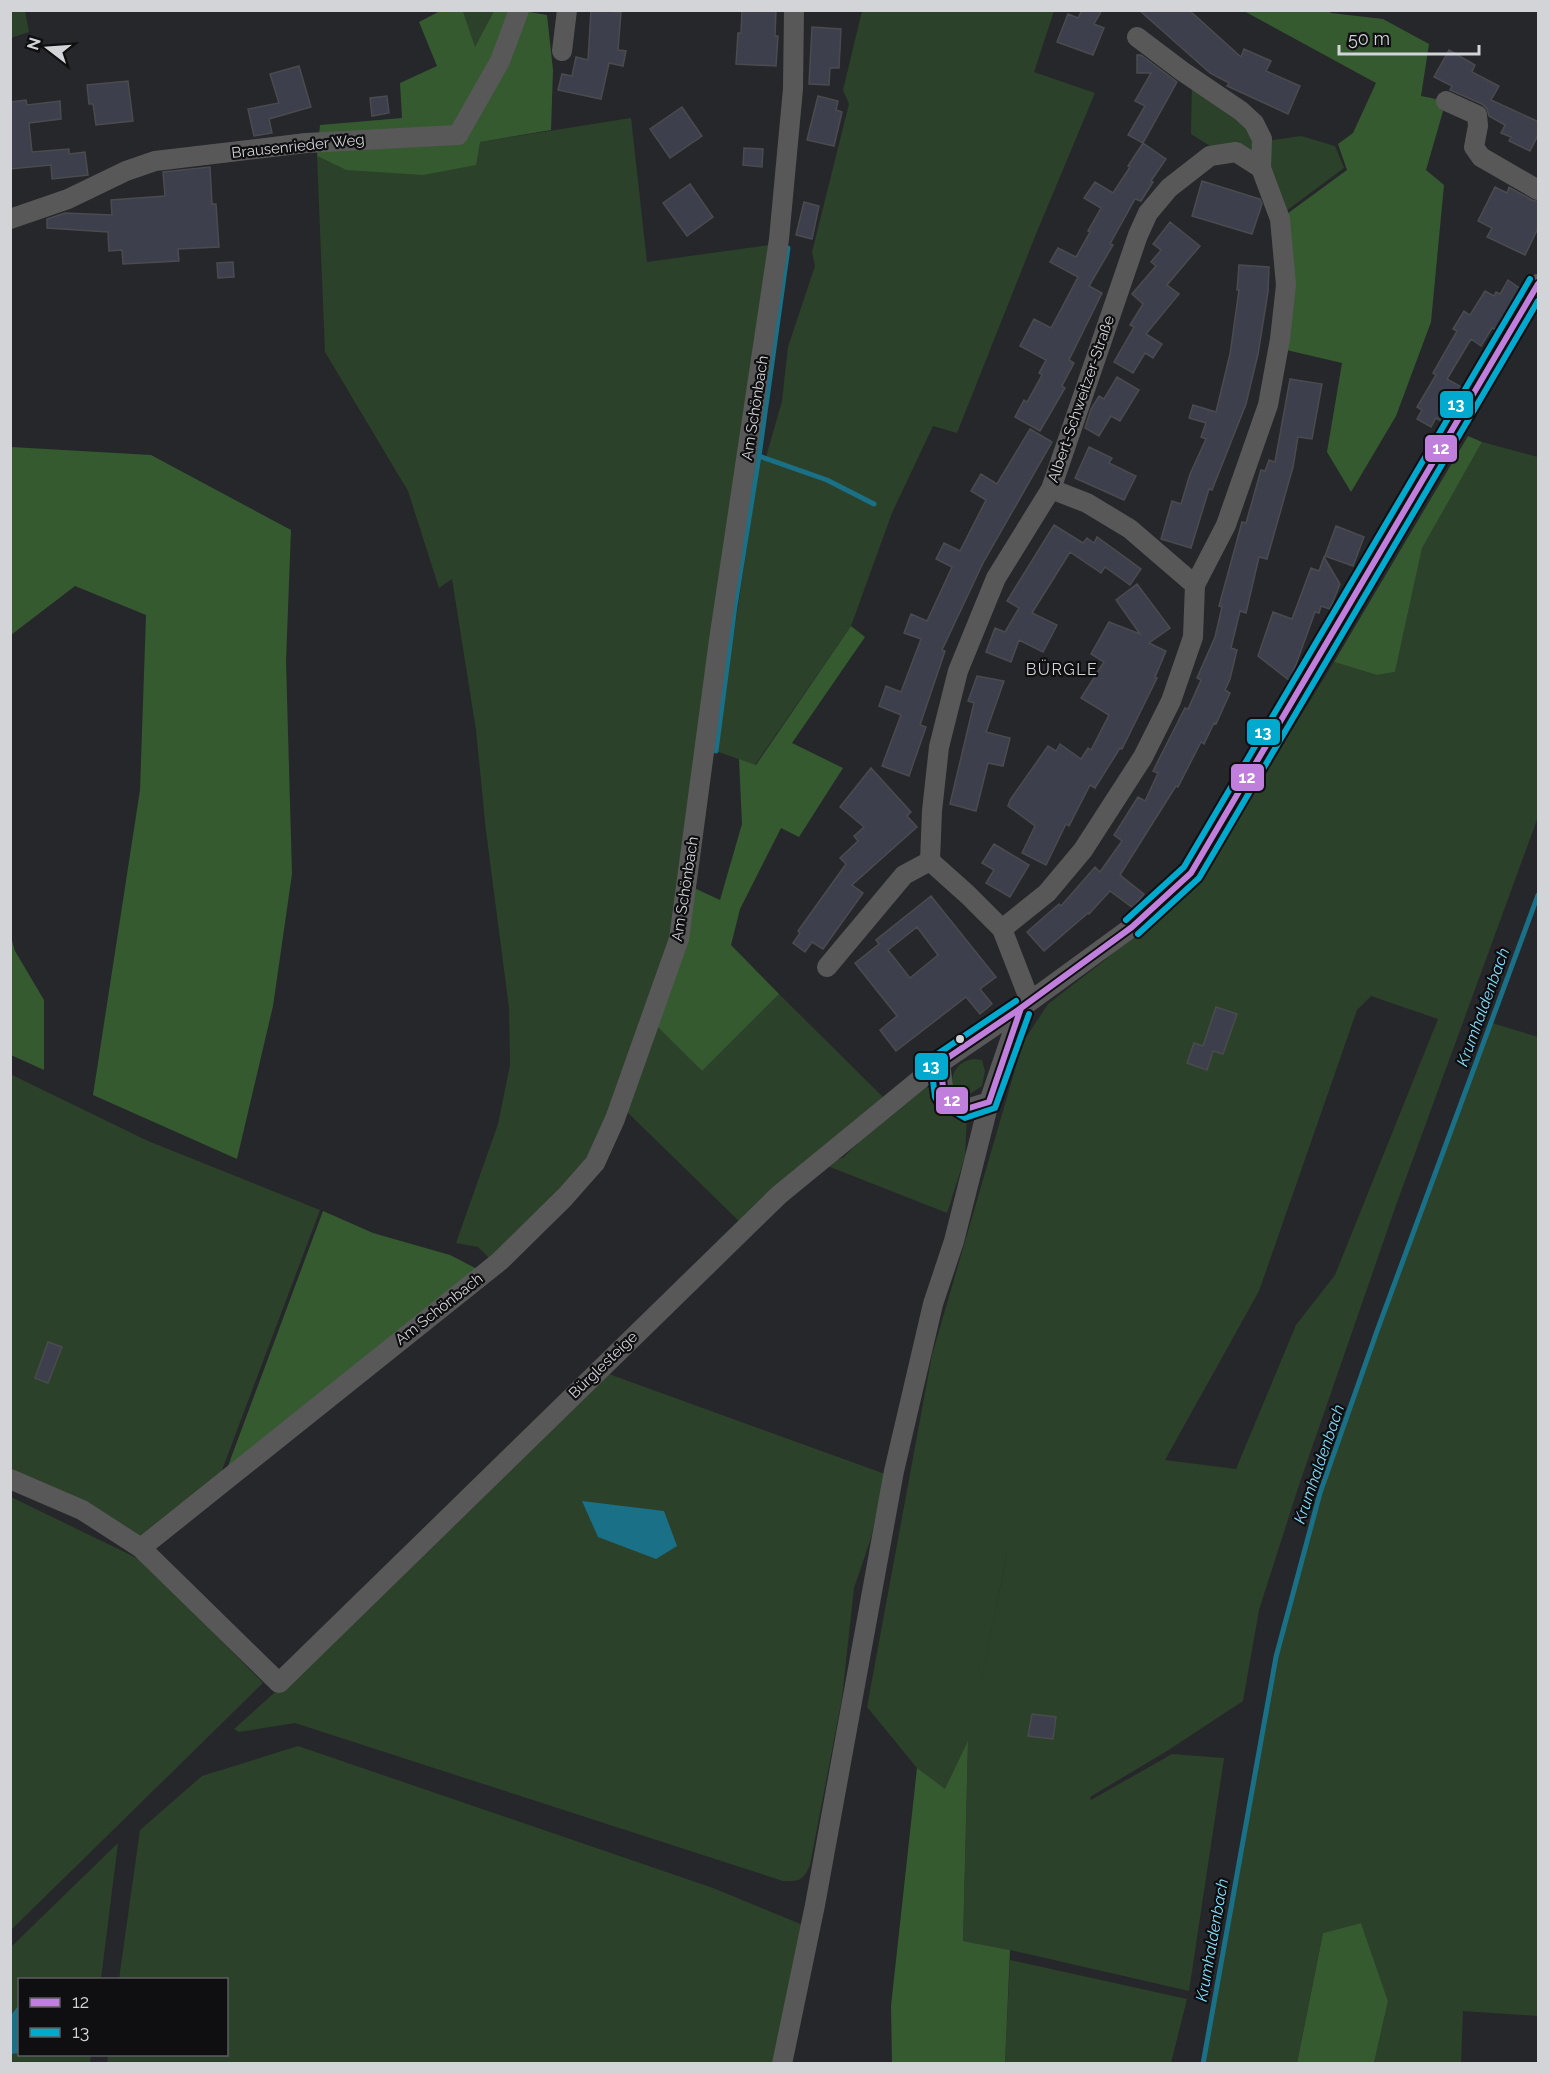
<svg xmlns="http://www.w3.org/2000/svg" width="1549" height="2074" font-family="Raleway,sans-serif">
<rect width="100%" height="100%" fill="#26272a"/>
<path fill="#2c4129" fill-rule="evenodd" d="M10,11H25L29,32L11,38Z
M463,11H494L475,48Z
M862,11H1054L1034,72L1095,93L1036,234L957,433L933,426L892,513L851,626L755,765L716,751L760,461L766,457L782,401L788,347L815,266L812,252L849,104L843,90Z
M1192,81L1239,113L1259,142L1301,136L1335,146L1344,168L1282,214L1264,166L1218,151L1191,134Z
M631,118L647,262L769,245L674,922L663,966L596,1146L566,1188L490,1259L478,1247L456,1243L498,1124L510,1065L509,1008L486,831L476,730L452,579L439,588L408,491L325,352L317,156L346,170L480,142Z
M1482,442L1538,457V817L1395,1208L1298,1488L1259,1610L1243,1701L1167,1751L1090,1797L1091,1800L1172,1754L1224,1758L1189,1991L1010,1950L963,1941L968,1743L945,1790L917,1768L867,1707L932,1355L1023,1042L1048,1004L1105,960L1204,872L1334,662L1377,675L1395,672L1422,547ZM1371,996L1438,1019L1335,1275L1296,1325L1236,1469L1165,1460L1259,1291L1357,1010ZM1007,1553L979,1692L1007,1554Z
M779,994L883,1097L784,1179L740,1222L624,1109L656,1024L702,1071Z
M1492,1023L1538,1037V2016L1463,2011L1461,2063H1374L1388,2001L1361,1923L1323,1933L1297,2063L1203,2064L1276,1657L1320,1493L1377,1331Z
M974,1059L982,1060L985,1071L982,1086L970,1094H959L952,1087C951,1072 958,1061 974,1059Z
M10,1074L148,1141L320,1210L216,1486L141,1548L11,1479Z
M923,1085L931,1089C938,1109 945,1117 967,1116L965,1157L947,1213L825,1165L844,1157L873,1128Z
M606,1373L885,1474L871,1538L854,1588L842,1698L810,1865C803,1881 800,1881 783,1881L295,1723L239,1732L234,1729L303,1667Z
M11,1497L143,1561L263,1683L11,1930Z
M298,1746L713,1888L803,1925L775,2063L107,2064L108,2055L226,2054V1980L119,1979L140,1830L202,1776Z
M118,1843L101,1979L20,1980V2054L91,2055L90,2063L11,2064V1947Z
M1010,1960L1187,1999L1171,2063H1005Z"/>
<path fill="#355a30" d="M440,11H463L475,47L494,11H524L547,15L553,70L551,130L480,142L476,165L423,175L346,170L317,156L320,125L402,118L400,83L437,66L419,22Z
M1244,11H1328L1331,13L1383,19L1429,44L1421,96L1446,101L1426,170L1444,185L1431,322L1396,416L1351,492L1327,452L1342,363L1278,348L1280,219L1347,170L1338,144L1353,133L1376,83Z
M1468,436L1482,442L1422,548L1395,672L1377,675L1334,662Z
M11,447L151,455L291,530L286,661L292,874L273,1006L237,1159L93,1095L140,790L146,615L75,586L11,635Z
M851,626L865,637L792,743L843,768L799,837L781,828L740,909L731,945L779,994L702,1071L656,1025L692,887L720,900L742,824L739,759L756,765Z
M11,937L15,951L44,1000V1070L11,1055Z
M323,1211L373,1233L450,1255L481,1271L225,1474Z
M968,1741L963,1941L1010,1950L1005,2063H892L891,2006L917,1768L945,1789Z
M1361,1923L1388,2001L1374,2063H1297L1323,1933Z"/>
<path fill="#1a7086" d="M582,1501L664,1511L677,1546L656,1559L598,1537Z
M19,2005V2053L11,2054V2015Z"/>
<g fill="none" stroke-linecap="round" stroke-linejoin="round">
<path stroke="#1a7086" stroke-width="5" d="M788,248L759,456L827,480L874,504
M716,751L735,606L759,456
M1203,2064L1276,1657L1320,1493L1377,1331L1538,895"/>
</g>
<path fill="#3d404c" stroke="#4a4b4e" stroke-width="1.5" fill-rule="evenodd" d="M591,10L621,12L618,50L626,51L623,66L609,63L601,99L558,90L562,74L572,76L576,57L588,60Z
M742,10H776L775,36H778L776,66L736,64L738,33H741Z
M1082,10H1102L1094,24L1104,28L1093,55L1057,42L1068,14L1078,18Z
M1139,10H1189L1241,57L1244,49L1271,61L1266,71L1300,86L1288,114L1227,86L1229,83L1210,73Z
M812,27L841,29L839,68H830L829,85L809,84Z
M1449,50L1475,65L1472,72L1499,86L1491,100L1539,122V133L1530,151L1509,141L1511,137L1501,133L1505,125L1489,116L1487,109L1482,104L1450,90L1452,86L1434,77Z
M1137,55H1141L1177,82L1143,143L1128,135L1145,106L1135,101L1151,73H1137Z
M299,66L311,107L269,119L272,133L254,136L248,109L279,103L270,74Z
M128,81L133,121L96,125L93,104H89L87,85Z
M387,96L389,113L372,116L370,98Z
M818,96L838,101L836,110L842,112L834,146L807,140Z
M26,100L27,105L60,101L61,119L29,123L32,152L69,149V154L85,152L88,175L52,179L51,165L10,169V102Z
M682,107L702,136L670,158L650,129Z
M1143,143L1166,159L1151,181L1153,182L1141,201L1135,199L1110,244L1113,245L1089,286L1102,293L1069,360L1074,363L1062,386L1065,388L1040,431L1015,417L1024,400L1027,402L1042,375L1039,373L1046,360L1020,346L1034,319L1051,328L1078,277L1050,262L1058,248L1076,257L1090,232L1088,231L1101,208L1084,198L1095,182L1113,193L1130,167L1128,166Z
M744,148L763,149L762,167L743,165Z
M210,167L212,204H216L219,247L178,249L179,261L123,264L122,250L109,251L108,232L47,228V219L65,213L112,215L111,200L165,196L163,172Z
M1202,181L1260,199L1262,204L1252,234L1192,216Z
M690,184L713,217L687,236L663,203Z
M1495,187L1507,193L1509,187L1532,200L1539,202V226L1525,255L1487,237L1492,228L1478,221Z
M804,202L819,206L812,239L796,235Z
M1170,222L1200,246L1167,285L1179,294L1146,334L1162,344L1153,358L1145,353L1133,373L1114,362L1134,327L1130,325L1143,304L1132,294L1156,266L1151,262L1161,250L1153,244Z
M233,262L234,277L218,278L217,263Z
M1239,265L1269,267L1268,292L1258,354L1246,404L1212,490L1209,489L1191,548L1161,539L1172,501L1181,504L1190,474L1206,439L1201,437L1206,423L1189,418L1193,405L1216,412L1230,354L1239,290H1237Z
M1508,280L1521,289L1496,330L1492,328L1481,346L1471,339L1447,379L1463,388L1443,422L1436,418L1431,427L1417,419L1422,410L1417,407L1436,375L1433,373L1457,331L1453,329L1464,311L1470,315L1485,291L1494,296L1496,292L1500,294Z
M1117,377L1139,390L1120,421L1111,416L1099,436L1085,428L1091,409L1099,396L1104,399Z
M1290,379L1322,384L1312,439L1298,437L1293,467L1267,559L1259,557L1246,613L1240,611L1231,648L1237,650L1230,679L1225,690L1230,693L1216,724L1214,723L1204,744L1201,742L1178,787L1176,786L1169,797L1120,875L1144,894L1133,908L1110,891L1089,914L1088,913L1044,951L1027,932L1059,904L1061,906L1095,867L1100,872L1122,841L1114,835L1138,797L1145,801L1158,773L1153,771L1185,708L1188,709L1201,680L1197,678L1215,637L1222,607L1219,606L1242,522L1246,523L1261,470L1265,471L1269,460L1275,462Z
M1030,429L1052,442L983,563L942,650L945,651L920,725L926,727L909,776L882,766L901,715L879,706L886,686L901,692L921,639L904,633L911,614L927,621L952,567L936,559L944,543L960,551L986,500L971,491L981,474L997,484Z
M1089,447L1112,458L1109,463L1136,476L1124,500L1075,478Z
M1054,525L1083,543L1087,538L1094,543L1097,537L1141,569L1130,585L1105,567L1101,573L1070,552L1032,613L1057,625L1043,652L1019,640L1011,662L986,652L995,628L1005,632L1019,608L1007,601Z
M1336,526L1364,537L1353,566L1325,556Z
M1324,557L1340,584L1330,609L1321,606L1319,613L1315,612L1290,681L1258,656L1273,612L1292,619L1311,568L1319,571Z
M1137,584L1170,628L1149,643L1166,651L1155,677L1157,678L1122,749L1120,748L1095,788L1090,785L1069,826L1066,824L1046,865L1022,853L1035,826L1008,806L1010,800L1048,746L1056,751L1060,744L1081,759L1088,748L1091,750L1109,715L1081,698L1104,662L1091,654L1109,622L1140,634L1116,600Z
M977,676L1004,681L986,732L1010,738L1003,766L988,763L976,811L950,804L974,703L968,701Z
M871,768L911,812L907,816L917,827L852,885L863,893L823,949L812,942L805,952L793,943L800,933L798,931L846,864L840,858L858,841L854,836L864,827L840,807Z
M994,844L1029,865L1010,897L986,883L994,870L982,863Z
M931,896L996,977L980,989L992,1004L980,1014L966,997L896,1051L880,1030L897,1016L855,963L879,944L876,940ZM917,927L938,955L910,978L888,950Z
M1216,1007L1237,1014L1223,1054L1213,1051L1207,1070L1187,1063L1194,1043L1203,1046Z
M48,1342L62,1347L48,1383L35,1378Z
M1032,1714L1056,1717L1053,1739L1028,1736Z"/>
<g fill="none" stroke-linecap="round" stroke-linejoin="round">
<path stroke="#595859" stroke-width="20" d="M1137,37L1182,71L1241,111L1254,123L1262,139L1261,168
M562,51L567,10
M1446,101L1477,115L1478,126L1474,147L1481,157L1538,190
M10,219L68,199L126,171L155,161L306,143L458,135L500,61L519,10
M1051,489L1087,503L1130,529L1195,585
M930,861L932,811L939,747L958,671L996,578L1051,489L1138,235L1148,213L1169,188L1210,156L1236,152L1261,168L1280,219L1286,285L1280,339L1268,405L1226,525L1195,585L1193,637L1171,701L1143,757L1083,850L1047,893L1002,929
M930,861L968,895L1002,929L1030,1001
M827,967L904,875L930,861
M940,1063L944,1095L966,1109L989,1102
M10,1479L82,1510L141,1548L279,1683L779,1195L940,1063L1021,1008L1132,927L1191,873L1538,284
M141,1548L500,1261L565,1197L595,1163L615,1119L679,939L719,640L779,239L793,89L794,10
M782,2064L815,1905L894,1471L933,1304L954,1241L989,1102L1021,1008"/>
<g stroke="#0f0f12" stroke-width="10">
<path id="bus-1" d="M1132,927L1191,873L1538,284
M1021,1008L989,1102L966,1109L944,1095L940,1063Z
M1021,1008L1132,927
M1021,1008L1132,927"/>
</g>
<g stroke="#0f0f12" stroke-width="10">
<path id="bus-2" d="M1126,920L1184,867L1530,279
M1138,934L1199,878L1538,301
M1016,1001L933,1057L931,1063L935,1097L938,1102L965,1118L995,1108L1029,1014"/>
</g>
<use href="#bus-1" stroke="#c07fdc" stroke-width="6"/>
<use href="#bus-2" stroke="#00a9ce" stroke-width="6"/>
</g>
<circle fill="#d3d4d7" stroke="#0f0f12" stroke-width="2" cx="960" cy="1039" r="5"/>
<g text-anchor="middle" dominant-baseline="central" stroke-width="4.5" stroke-linejoin="round" paint-order="stroke">
<g font-size="15" fill="#d3d4d7" stroke="#0f0f12">
<text transform="translate(298 146) rotate(-6)">Brausenrieder Weg</text>
<text transform="translate(1081 399) rotate(-71)">Albert-Schweitzer-Straße</text>
<text transform="translate(755 408) rotate(-81)">Am Schönbach</text>
<text transform="translate(685 889) rotate(-81)">Am Schönbach</text>
<text transform="translate(439 1309) rotate(-38)">Am Schönbach</text>
<text transform="translate(603 1365) rotate(-44)">Bürglesteige</text>
</g>
<g font-size="16" letter-spacing="1.5" fill="#d3d4d7" stroke="#0f0f12">
<text x="1062" y="669">BÜRGLE</text>
</g>
<g font-size="16" font-style="italic" fill="#84dffc" stroke="#0f0f12">
<text transform="translate(1483 1007) rotate(-70)">Krumhaldenbach</text>
<text transform="translate(1319 1464) rotate(-71)">Krumhaldenbach</text>
<text transform="translate(1212 1940) rotate(-80)">Krumhaldenbach</text>
</g>
</g>
<g stroke="#0f0f12" stroke-width="2">
<rect x="1439" y="390" width="35" height="29" rx="6" fill="#00a9ce"/>
<rect x="1424" y="434" width="34" height="29" rx="6" fill="#c07fdc"/>
<rect x="1246" y="718" width="35" height="28" rx="6" fill="#00a9ce"/>
<rect x="1230" y="763" width="35" height="29" rx="6" fill="#c07fdc"/>
<rect x="914" y="1052" width="35" height="29" rx="6" fill="#00a9ce"/>
<rect x="935" y="1086" width="34" height="29" rx="6" fill="#c07fdc"/>
</g>
<g font-size="16" text-anchor="middle" font-weight="bold" fill="#fff">
<text x="1456" y="410">13</text>
<text x="1441" y="454">12</text>
<text x="1263" y="738">13</text>
<text x="1247" y="783">12</text>
<text x="931" y="1072">13</text>
<text x="952" y="1106">12</text>
</g>
<rect width="1549" height="2074" fill="none" stroke="#d3d4d7" stroke-width="24"/>
<rect x="18" y="1978" width="210" height="78" fill="#0f0f12" stroke="#5d5e61" stroke-width="1.5"/>
<rect x="30" y="1998" width="30" height="9" fill="#c07fdc" stroke="#5d5e61" stroke-width="1.5"/>
<text x="72" y="2008" font-size="18" fill="#d3d4d7">12</text>
<rect x="30" y="2028" width="30" height="9" fill="#00a9ce" stroke="#5d5e61" stroke-width="1.5"/>
<text x="72" y="2038" font-size="18" fill="#d3d4d7">13</text>
<g transform="translate(48 48) rotate(287)" stroke="#0f0f12" stroke-width="4.5" paint-order="stroke">
<path d="M0-4.5L10 22L0 15L-10 22Z" fill="#d3d4d7"/>
<text y="-9" font-size="16" font-weight="bold" text-anchor="middle" fill="#d3d4d7">N</text>
</g>
<path d="M1339 45v9h140v-9" fill="none" stroke="#d3d4d7" stroke-width="3"/>
<text x="1348" y="45" font-size="18" fill="#d3d4d7" stroke="#0f0f12" stroke-width="4.5" paint-order="stroke">50 m</text>
</svg>
